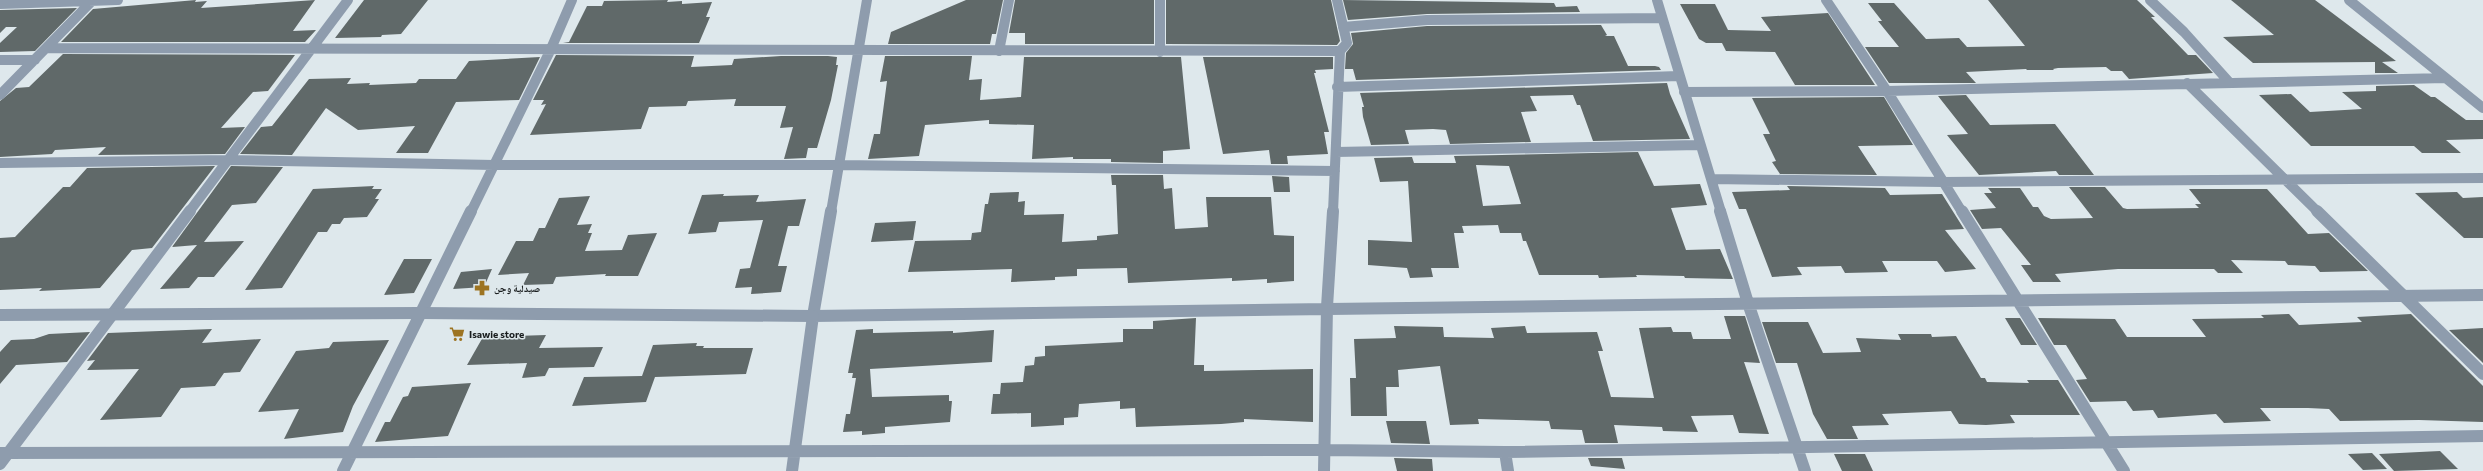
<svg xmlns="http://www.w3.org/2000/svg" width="2483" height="471" font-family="Commissioner,'Noto Naskh Arabic',sans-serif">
<rect width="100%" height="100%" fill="#dee8ec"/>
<path fill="#606969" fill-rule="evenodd" d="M196,0L195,2L207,1L201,8L315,0L293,31L316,30L305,42H61L93,9Z
M364,0H428L401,34L382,35L381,37L335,38Z
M668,0L667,2L682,1V4L712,2L706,17H710L699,43H563L569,42L587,6H602L604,1Z
M966,0H1003L996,34H992L990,44H888L891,32Z
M1015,0H1154V44H1025V33H1009Z
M1166,0H1331L1340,41L1337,45L1166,44Z
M1343,0L1554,3L1556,7L1577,6L1580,12L1427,14L1348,20Z
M1988,0H2137L2155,17H2151L2188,55H2196L2213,73L2129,79L2122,71H2111L2106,67L2058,68L2053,69L2054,70H2027L2026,69L1966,72L1976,83H1889L1865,47H1899L1878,21H1882L1868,3H1894L1926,39L1959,38L1967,47L2025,46Z
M2231,0H2315L2396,61L2382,62L2398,73H2375V62L2253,63L2223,37L2274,35Z
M1680,4H1715L1728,30L1771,31L1761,17L1828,13L1875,85H1795L1775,52L1726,51L1722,43H1706L1699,39Z
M77,8L35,51L0,52V43L17,27H6L0,33V10Z
M1601,25L1607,35L1605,36H1614L1628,66H1655L1659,67L1661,70L1356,80L1353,69H1345L1346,53L1353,44L1351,33L1427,26Z
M63,54L295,55L268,91L253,92L221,128L245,127L225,154L98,155L106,147L55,150L52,154L0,157V101L16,88L29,87Z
M556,55L694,56L691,67L732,65L734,59L781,56H828L837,57L836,65H838L831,100L817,148H808L806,158L784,159L793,127L780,128L786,106H734L736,99L688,101L686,106L649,107L641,129L530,135L546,104L541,105L544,100H533Z
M885,56H972L969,80L982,79L980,100L1021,97L1024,57H1181L1190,149L1163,151V163L1111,162V159H1073V157L1032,159L1034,125L989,124V120L925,125L919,156L868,159L874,134H880L887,81L880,82Z
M540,57L519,100L456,102L428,153H396L415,126L358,130L326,108L292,155L240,154L261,127L272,126L309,79L351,78L347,84L370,83L369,85L416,83L419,79H456L469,61Z
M1203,57H1333V69L1315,70L1316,73H1314L1329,132H1324L1328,154L1287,156L1288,164H1271L1269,150L1223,154Z
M1667,83L1670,94L1690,139L1593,141L1580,105H1577L1573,95L1530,96L1537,111L1521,112L1531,142L1450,144L1446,130L1433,129L1405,130L1409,144L1371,145L1363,117L1362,107H1364L1360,93Z
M2414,85L2431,97H2435L2466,120H2483V139L2446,140L2461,153H2422L2414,146H2311L2259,95L2291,94L2310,112L2362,109L2342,92L2376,91V86Z
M1966,95L1990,125L2055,124L2094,175H2059L2056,171L1979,175L1947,135L1968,134L1938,96Z
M1884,97L1913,145L1858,146L1877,175L1780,174L1772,162L1776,161L1763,134H1770L1752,98Z
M1638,152L1654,186L1700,184L1707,205L1671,208L1686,250L1720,249L1733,279L1685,278L1684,276L1636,275L1637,277L1599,278L1598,275H1539L1526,241H1523L1521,233H1500L1498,225L1462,226L1464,233H1454L1459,268H1431L1433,277L1410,278L1407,268L1368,265V240L1412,242L1408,181L1380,182L1374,158L1412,157L1414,163H1456L1454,156ZM1476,165L1509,166L1521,204L1483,206Z
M215,166L152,248L132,250L100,288L39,291L42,288L0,290V238L15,237L63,187H70L87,168Z
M231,166L283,167L256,203L232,205L204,242L244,241L214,277H198L189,288L160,289L197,245L172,247Z
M1111,175H1163L1164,189L1172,188L1175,229L1208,227L1206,197H1271L1274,235L1294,236V281L1267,283V279L1232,281V278L1128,283L1127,268L1077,269V276L1055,277V280L1011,282L1012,269L908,272L915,241L971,240L972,233L981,232L985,204H988L990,193L1019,192L1018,202L1025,201L1024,215L1064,214L1062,242L1097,240V236L1118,234L1116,185H1112Z
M1272,176L1289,177L1290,192H1274Z
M374,186L372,189H382L375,199H379L367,217L344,218L340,224H332L327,232H318L282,288L245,290L313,189Z
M1787,186L1885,188L1890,195L1942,194L1964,229L1945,230L1976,269L1945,272L1937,261H1882L1888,272L1845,273L1841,266L1797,267L1802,275L1772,277L1746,209H1739L1732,192L1790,190Z
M2069,187H2105L2123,208L2127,209L2199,208L2195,204H2201L2189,189H2267L2308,234L2329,233L2368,271L2320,272L2315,266L2288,265L2285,261L2231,260L2243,273H2218L2214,269H2118L2055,274L2061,282H2033L2021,265H2031L2001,228L1982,229L1970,210L1996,208L1984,193H1992L1988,188H2020L2033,207H2038L2044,216L2051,219L2093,218Z
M2457,192L2463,198L2483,197V238H2464L2415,193Z
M724,194L723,196L759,195L756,202L806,199L799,226H788L778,266H787L781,292L751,294L752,287L735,288L740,269L750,268L763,220L719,222L716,232L688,234L702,195Z
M590,196L577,225L592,224L588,233H592L585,251L622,250L628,235L657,233L638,276H605L606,274L556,277L553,284L523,285L529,273L498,275L516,241H533L539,228H545L559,198Z
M916,221L913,240L871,242L875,223Z
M404,259H432L414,293L384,295Z
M492,269L484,287L453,289L461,272Z
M2289,314L2299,325L2362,322L2357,317L2411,314L2483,386V422L2419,420L2340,421L2329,409L2308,408H2260L2271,421L2224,423L2216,414L2158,418L2153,410L2133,411L2126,401L2090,402L2076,380L2087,379L2066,345H2054L2038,318L2115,319L2127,337H2206L2192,319L2264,318L2261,315Z
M1724,316H1745L1760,363L1744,362L1769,434L1739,433L1733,415L1691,416L1698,432L1663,431L1662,427L1614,425L1618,443H1585L1582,430L1551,429L1549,421L1478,419L1479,424L1450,425L1440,366L1398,370L1399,387H1386L1387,416H1351L1350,378H1356L1354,339L1396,338L1394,326L1443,327L1444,337L1494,338L1491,328L1525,326L1527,333L1597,332L1603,351H1598L1611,397L1654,398L1639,328L1671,327L1673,332H1691L1693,339H1731Z
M1196,318L1194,365H1204V371L1313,369V422L1244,419V422L1221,424L1136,427L1135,408L1120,409V401L1079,404L1078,417L1064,418V425L1031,427V413L991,414L993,394H1000L1001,383L1023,382L1025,366L1034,365L1035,357L1045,356V346L1123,342V329H1153V321Z
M2005,318H2020L2037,345H2021Z
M1762,322H1808L1823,353L1861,352L1856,338L1901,340L1898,334H1931L1932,337L1956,336L1981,378H1985L1987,382L2029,383L2027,380H2058L2080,415H2010L2015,423L1986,425L1959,424L1951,411L1882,414L1889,425L1852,426L1858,439H1827L1813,414L1797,363H1776Z
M2483,328V363L2449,330Z
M212,329L202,343L261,339L240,372L224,373L215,386L181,388L161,417L100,420L139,369L87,370L95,360L87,361L108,333Z
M873,329V333L953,331V333L994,330L992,362L870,369L872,397L949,395V401H952L950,422L885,427V433L862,435V431L843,432L846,414H850L856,378H852L853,373H848L856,330Z
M90,332L67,362L16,365L0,384V352L11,340L34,339L49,334Z
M546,335L539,348L603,347L594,367L549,368L545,376L522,378L527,363L467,365L483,337Z
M389,340L353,406L343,432L284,439L299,409L258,412L296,351L329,348L333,342Z
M697,343L696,346H704L703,348H753L746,374L655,377L646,402L572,406L584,377L642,376L653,345Z
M471,383L448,436L375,442L385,422H390L403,397L408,396L412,387Z
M1386,421H1426L1430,444L1391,443Z
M2440,451L2458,469L2394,471L2379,454Z
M2372,453L2387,469L2363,470L2348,454Z
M1834,454H1865L1873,471H1842Z
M1394,458L1432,459L1433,471H1397Z
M1588,458H1622L1625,469L1591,466Z"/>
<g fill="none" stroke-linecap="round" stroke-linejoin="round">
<path stroke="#8e9cad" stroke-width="10" d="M1160,0V52
M1657,0L1721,212
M1826,0L1887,91L1962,212
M2150,0L2184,32L2230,83
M2349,0L2483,108
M0,4L118,0
M1343,27L1427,20L1661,18
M46,48L1340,51
M999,51L1009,0
M0,60H35
M2187,83L2318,212
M1337,87L1679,76
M1684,92L1887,91L2445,78
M0,95L93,0
M1336,152L1699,145
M0,163L228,160L494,165H839L1335,171
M1711,179L1943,182L2483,178
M189,212L348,0
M471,212L550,51L572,0
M831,212L867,0
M1333,212L1340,51L1347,43L1337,0"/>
<path stroke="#8e9cad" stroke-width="12" d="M1720,211L1748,303L1805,471
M1962,211L2124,471
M2317,211L2483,374
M813,316C1370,306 1926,303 2483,295
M1505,452L1508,471
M0,453L1325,450L1505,452L2483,436
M0,464L190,211
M343,471L471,211
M792,471L813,316L831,211
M1324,471L1327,307L1333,211"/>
<path stroke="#8e9cad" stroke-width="12" d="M0,315L420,313L813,316"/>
</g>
<defs>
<g id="pharmacy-bare" transform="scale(1.2)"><path d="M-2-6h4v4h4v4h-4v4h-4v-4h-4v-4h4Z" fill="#9d7422" stroke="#dee8ec" stroke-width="2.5" paint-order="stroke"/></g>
<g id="supermarket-bare" transform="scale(1.2)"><path d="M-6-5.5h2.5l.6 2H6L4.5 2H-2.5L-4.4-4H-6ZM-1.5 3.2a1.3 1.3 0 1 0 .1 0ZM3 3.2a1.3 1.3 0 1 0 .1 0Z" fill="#9d7422" stroke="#dee8ec" stroke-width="2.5" paint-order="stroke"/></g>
</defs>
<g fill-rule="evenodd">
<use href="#pharmacy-bare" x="482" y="288"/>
<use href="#supermarket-bare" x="457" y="334"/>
</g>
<g text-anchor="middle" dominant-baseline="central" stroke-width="3" stroke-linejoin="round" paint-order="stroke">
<g font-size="10" font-weight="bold" fill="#191d1e" stroke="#dee8ec" text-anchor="start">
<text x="494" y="288">صيدلية وجن</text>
<text x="469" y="334">Isawie store</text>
</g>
</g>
</svg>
